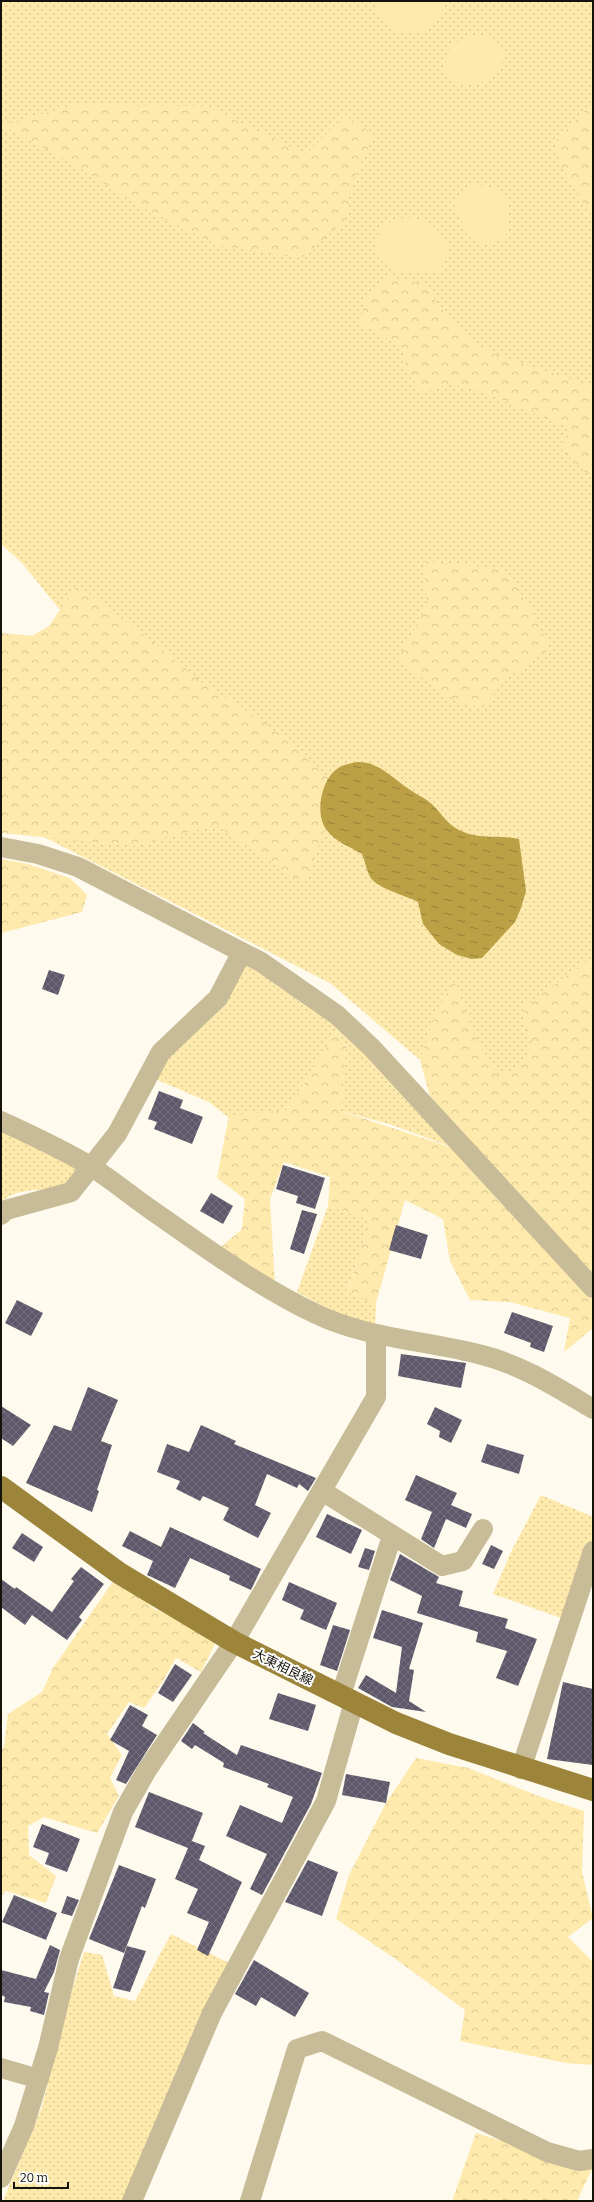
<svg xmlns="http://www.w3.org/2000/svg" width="594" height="2202" font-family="Bitter,'Noto Sans JP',serif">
<defs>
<pattern id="grass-dots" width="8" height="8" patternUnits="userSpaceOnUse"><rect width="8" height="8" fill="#feeaac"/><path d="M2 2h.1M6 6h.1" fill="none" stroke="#d9c893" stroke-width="1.8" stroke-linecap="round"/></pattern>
<pattern id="forest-crowns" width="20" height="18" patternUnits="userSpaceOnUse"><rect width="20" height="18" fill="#feeaac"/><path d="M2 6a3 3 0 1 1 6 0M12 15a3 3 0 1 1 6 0" fill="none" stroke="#d9c893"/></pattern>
<pattern id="water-ripples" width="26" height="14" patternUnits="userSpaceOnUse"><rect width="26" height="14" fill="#bca045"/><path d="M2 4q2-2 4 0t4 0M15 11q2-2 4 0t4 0" fill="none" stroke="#988138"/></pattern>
<pattern id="building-cross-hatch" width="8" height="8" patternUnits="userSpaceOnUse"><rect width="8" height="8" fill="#5d586a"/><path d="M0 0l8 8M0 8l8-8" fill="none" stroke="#74707d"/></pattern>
</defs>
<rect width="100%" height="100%" fill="#fefaee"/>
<path fill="url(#grass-dots)" d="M1,1H593V1205L552,1165L445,1002L420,1060L330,983L44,837L216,825L207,791L22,563L1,544Z
M243,955L351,1034L468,1153L389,1124L341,1111L346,1047L337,1031L287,1110L228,1117L209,1102L148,1076Z
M1,1126L78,1167C64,1198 37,1184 12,1195C8,1196 4,1200 1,1202Z
M328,1206L370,1220L347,1292L376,1303L375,1330L331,1311L297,1292Z
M541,1495L593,1517V1540L561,1618L493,1594L511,1552Z
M171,1934L229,1963L125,2201H3L42,2107L63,2019L84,1952L102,1955L114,1996L135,2001Z"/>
<path fill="url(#forest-crowns)" d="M593,102V219L557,159L555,142Z
M75,105L206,106L306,154L345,115L374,135L352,183L345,221L301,258L217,245L143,208L73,164L1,125Z
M390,277L425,284C436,301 458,333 476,344C512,365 555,370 593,387V479L559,447L572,429L480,391L449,384L423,392L406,372L404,349L360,323L366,296Z
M423,561L504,569L532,611L550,649L508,677L483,707L459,704L397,660L427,606Z
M77,585L147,637L204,684L266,723L328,778L325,828L304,884L216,825L133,846L1,833V633L32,636L49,626Z
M1,859L28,864L70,878L87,895L82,912L1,933Z
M593,957V1282L436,1118L420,1060L435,1014L454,981L475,1036L497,1075L520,1068L532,1045L525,1023L523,1007Z
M337,1031L346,1047L341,1111L468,1153L553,1258L593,1300V1328L564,1352L570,1318L510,1302L470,1300L450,1261L443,1219L405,1200L376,1303L347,1293L370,1220L328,1206L330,1177L284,1162L270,1199L275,1285L221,1247L242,1229L245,1199L217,1178L229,1115L287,1110Z
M112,1583L136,1588L153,1608L194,1627L215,1644L201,1672L176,1658L163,1681L144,1708L129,1702L107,1734L122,1755L110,1778L119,1796L97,1833L44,1817L28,1826L29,1855L56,1876L46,1903L6,1891L1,1896V1751L4,1747L8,1714L42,1692L53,1668Z
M416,1758L468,1768L541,1797L584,1811L582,1872L593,1918L568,1937L593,1962V2065L566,2063L460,2041L465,2010L397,1960L336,1919L349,1875L386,1803Z
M476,2133L592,2169L577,2201H452Z"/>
<path fill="#feeaac" d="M378,1H443L442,15L432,27L421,33L398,31L376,15Z
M474,35H489C530,63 468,107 445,71L446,57L453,44Z
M475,185L499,189L508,199L509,224L505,238L485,244L469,237L454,205L461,191Z
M412,218C435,223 440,229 449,251L446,261L437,272C419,272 408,276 391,268C369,258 372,228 394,220C399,218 407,218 412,218Z"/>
<path fill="url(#water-ripples)" d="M357,762C379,761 394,780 412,791C417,795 423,797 428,801C439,809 446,824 459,830C482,841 498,834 519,839L526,891L521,908L515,922L482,958L472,959L457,955L439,944L423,924L418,902C405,895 374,888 369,875C366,868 365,861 362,854C349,846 335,842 326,829C314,813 322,774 342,766C346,764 352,763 357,762Z"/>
<path fill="url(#building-cross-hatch)" d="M49,970L65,975L58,995L42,989Z
M159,1091L183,1100L180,1108L203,1117L192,1144L154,1129L157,1122L148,1119Z
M283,1165L325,1178L315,1209L296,1203L298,1196L276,1189Z
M211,1193L233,1206L223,1224L200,1211Z
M302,1210L317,1214L304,1254L290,1249Z
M396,1225L428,1235L421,1259L389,1250Z
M17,1300L43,1313L31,1336L5,1323Z
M512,1312L553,1326L544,1352L530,1347L531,1343L504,1333Z
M401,1354L466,1363L461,1388L398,1376Z
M88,1387L118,1400L101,1441L112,1445L97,1490L99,1491L92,1512L26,1483L54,1425L71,1431Z
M1,1406L31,1425L13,1446L1,1438Z
M435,1407L462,1420L451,1443L439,1437L440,1431L427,1424Z
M201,1425L236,1441L234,1444L316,1478L308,1491L299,1484L297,1488L267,1474L255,1505L271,1513L258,1538L223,1520L229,1508L203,1496L200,1501L176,1489L180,1481L157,1472L167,1444L189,1452Z
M487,1444L524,1455L519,1474L481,1462Z
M416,1475L457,1493L451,1505L472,1514L466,1528L446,1519L434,1548L421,1539L432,1512L405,1500Z
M327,1514L362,1530L351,1554L316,1537Z
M170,1527L261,1569L251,1590L229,1580L230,1576L190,1558L175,1588L147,1575L153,1561L122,1546L130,1531L161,1547Z
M22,1533L43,1547L34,1562L12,1548Z
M491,1545L503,1551L494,1569L482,1564Z
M365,1548L375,1551L369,1570L358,1567Z
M400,1554L439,1577L436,1583L463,1591L459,1606L508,1619L505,1628L537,1639L518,1686L496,1678L507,1651L476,1642L478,1632L417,1613L422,1596L390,1580Z
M81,1567L104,1584L79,1617L82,1620L67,1640L32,1615L25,1625L1,1607V1579L15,1589L16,1587L52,1612L74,1581L71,1579Z
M289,1582L337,1603L326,1630L300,1619L304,1610L282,1600Z
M382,1610L423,1623L409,1669L414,1670L409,1701L426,1712L392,1707L358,1688L366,1675L396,1693L402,1647L373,1638Z
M333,1625L350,1630L337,1671L320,1665Z
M175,1664L192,1675L173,1702L158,1693Z
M563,1682L593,1689V1765L547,1759Z
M278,1693L316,1705L308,1731L269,1719Z
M130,1705L148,1715L142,1726L157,1735L126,1784L116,1780L129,1751L110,1740Z
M193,1723L205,1732L203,1733L237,1755L241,1745L322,1773L311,1804L262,1895L250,1889L267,1854L226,1836L240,1805L282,1823L293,1797L267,1787L269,1784L223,1767L224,1763L195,1745L192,1749L181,1741Z
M346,1774L390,1782L386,1803L342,1795Z
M149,1792L203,1813L191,1843L192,1841L205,1846L199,1860L242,1882L208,1956L197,1950L209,1922L187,1913L198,1889L175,1879L188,1848L135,1827Z
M42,1824L80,1839L67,1872L45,1864L49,1853L33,1847Z
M308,1860L338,1872L322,1916L285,1902Z
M119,1865L156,1879L145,1908L142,1906L124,1953L89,1939Z
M14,1895L57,1913L46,1940L2,1922Z
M67,1896L79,1900L72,1916L61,1913Z
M50,1945L60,1950L54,1972L44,1992L49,1993L44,2015L30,2011L31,2007L4,2002L5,1997L1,1995V1970L36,1979Z
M127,1946L146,1951L130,1992L113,1988Z
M254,1960L309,1993L295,2017L261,1997L256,2006L235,1994Z"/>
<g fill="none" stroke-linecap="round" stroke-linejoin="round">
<path stroke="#c7bc97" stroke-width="20" d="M1,847L38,854L78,867L261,962L337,1015L372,1048L593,1288
M1,1121C31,1135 62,1149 90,1166C111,1179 130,1195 150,1209C203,1246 256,1285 314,1313C367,1339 426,1340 482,1355C522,1365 558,1388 593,1409
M1,1215L6,1210L71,1192L117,1134L161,1052L218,998L242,952
M322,1491L442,1566L463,1561L483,1529
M341,1695L392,1536
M521,1769L593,1551
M1,2068L39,2079
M1,2178L24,2126L48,2048L69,1959L123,1812L147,1770L234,1642L376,1397V1334
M132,2201L212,2013L326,1801L354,1702
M250,2201L297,2049L322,2041L547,2152L579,2161L593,2159"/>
<path stroke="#9c853b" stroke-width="22" d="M1,1487L119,1573L234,1642L396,1723L449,1744L593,1790"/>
</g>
<g text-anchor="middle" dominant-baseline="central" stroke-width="4" stroke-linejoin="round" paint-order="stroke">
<g font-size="13" fill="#16130c" stroke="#fff">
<text transform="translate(283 1667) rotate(26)">大東相良線</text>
</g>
</g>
<rect width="594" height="2202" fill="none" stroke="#16130c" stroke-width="4"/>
<path d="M14 2182v6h54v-6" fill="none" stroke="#16130c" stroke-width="2"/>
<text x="20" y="2182" font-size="12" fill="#16130c" stroke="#ffffff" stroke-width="3" paint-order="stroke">20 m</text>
</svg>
